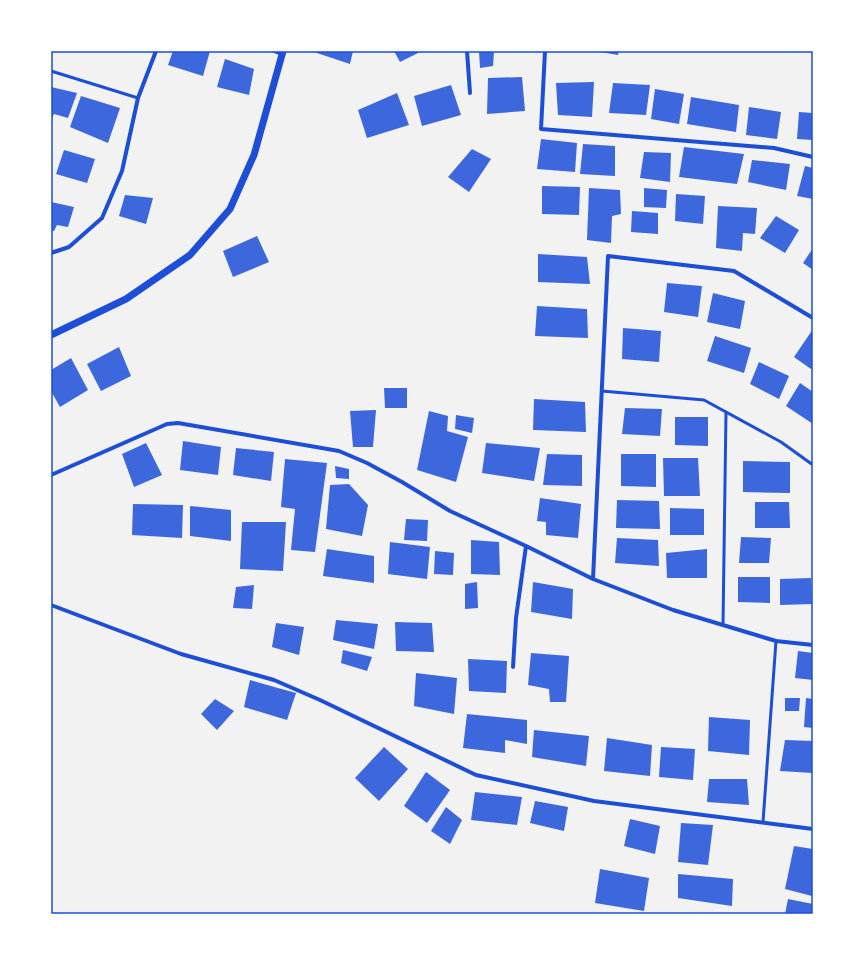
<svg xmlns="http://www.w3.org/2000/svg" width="864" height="965" font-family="'Sofia Sans Condensed',sans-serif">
<rect width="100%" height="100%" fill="#f2f2f2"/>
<path fill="#3d67dc" d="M173,51H210L203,76L168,65Z
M311,51H353L350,64Z
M394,51H422L400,62Z
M479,51H494L493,66L480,68Z
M595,51H619L618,55Z
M225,59L254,69L249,95L217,87Z
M522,77L525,111L487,114L488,78Z
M594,82L592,117L558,115L556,83Z
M613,83L650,85L646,115L609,113Z
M451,85L461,115L422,126L414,96Z
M51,87L77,93L68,118L54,114L51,121Z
M655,89L684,94L679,124L651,119Z
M397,93L409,125L367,138L358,110Z
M81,96L120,108L108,143L70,127Z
M691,97L739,105L736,132L687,124Z
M749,107L781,112L777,139L746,135Z
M799,112L813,113V140L797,139Z
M541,139L577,143L575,172L537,169Z
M583,144L615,146V176L580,174Z
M684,147L744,154L737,184L679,177Z
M472,149L491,159L469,192L448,177Z
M64,150L95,159L87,183L56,174Z
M644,152L671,153L670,182L640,178Z
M752,160L790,164L786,190L748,182Z
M805,166L813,168V199L797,196Z
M542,186L580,187L579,215L542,214Z
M589,188L620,190L621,214L612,216L611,243L587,240Z
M644,188L667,190L666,208L644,207Z
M676,194L705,196L703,224L675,221Z
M125,195L153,198L146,224L119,216Z
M51,202L74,207L68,227L57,225L54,231H51Z
M718,206L757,208L755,234L743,233L742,251L716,248Z
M632,211L658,213V234L631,232Z
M776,216L799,230L785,253L760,238Z
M257,236L269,262L233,277L223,251Z
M813,248V270L803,263Z
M538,254L587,257L590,284L538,282Z
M667,283L702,286L698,317L664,312Z
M713,293L745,301L740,329L707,322Z
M537,306L587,309L588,338L535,336Z
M623,328L661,331L659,362L622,359Z
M813,329V367L811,369L794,357Z
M715,336L751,348L744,373L707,361Z
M119,347L131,376L101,391L87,364Z
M71,358L88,390L60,407L51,391V370Z
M759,362L789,376L779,399L750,384Z
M800,383L813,392V424L786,406Z
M384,388H407V408H385Z
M534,399L585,402L586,432L533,430Z
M625,408L662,409L660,436L622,434Z
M376,410L373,447H353L350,411Z
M429,411L448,416L447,431L468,437L456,482L417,470Z
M456,415L474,418L472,433L455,429Z
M675,417H708V446L675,445Z
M183,441L221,447L218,475L180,470Z
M146,443L162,475L134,487L122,454Z
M486,443L540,448L534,481L482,473Z
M236,448L274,452L271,481L233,475Z
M547,454L582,455V486L543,485Z
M621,454H656V487L621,486Z
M663,458H698L700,496H664Z
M285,459L327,463L315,552L291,550L295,509L281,507Z
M743,461L790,462V493L743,492Z
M335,466L349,469V479L336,478Z
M349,484L368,505L362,536L326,529L330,485Z
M540,498L581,504L578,538L546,535V522L537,521Z
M617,500L659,501L660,529L616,528Z
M755,502H789L790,528H755Z
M133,504L183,505L182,538L132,535Z
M190,506L231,510V541L190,536Z
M670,508L704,509V535H670Z
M406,519L428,520L427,541L404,540Z
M242,522H286L283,571L240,569Z
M741,537L771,538L769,563H739Z
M617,538L658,540L659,566L615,563Z
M471,540L499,542L500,575L471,574Z
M390,542L430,547L427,579L388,574Z
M327,549L374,556V583L323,576Z
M707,549V578H667L666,553Z
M435,551L454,553L453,575L434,574Z
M738,577H770V603L738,602Z
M811,578L812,604L780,605V579Z
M477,582L478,608L465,609V584Z
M533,582L573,589L572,619L531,612Z
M254,585L252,609L233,608L236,587Z
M336,620L378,624L374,649L333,640Z
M395,622L432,623L434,652L396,651Z
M276,623L304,627L299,655L272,647Z
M343,650L372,657L367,671L341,663Z
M798,651L813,653V680L795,678Z
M531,653L569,656L566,702H550L549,689L528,685Z
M468,659L507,661L506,693L469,691Z
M416,673L457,678L454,714L414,706Z
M250,680L296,693L287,720L244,707Z
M785,698H800L799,711H785Z
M806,698L813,699V728L804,727Z
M215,699L234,711L217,730L201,714Z
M467,714L527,720V744L505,740V753L463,748Z
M709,717L750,720L749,755L708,751Z
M534,730L589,736L586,766L532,757Z
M607,738L652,745L650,776L604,771Z
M785,740L813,741V773L780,771Z
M384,747L408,769L379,801L355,778Z
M661,747L695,749L693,780L659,777Z
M426,772L450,790L427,823L404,806Z
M709,779H747L749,805L707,802Z
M475,792L522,797L517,825L471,820Z
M535,801L568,807L564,831L530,823Z
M446,807L462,820L450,844L431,831Z
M630,819L660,826L655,854L624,846Z
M681,823L713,825L708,865L678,862Z
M794,846L813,849V888L812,896L785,889Z
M600,869L649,878L644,911L595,903Z
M678,874L733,879L732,906L678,898Z
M788,899L813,904V914H785Z"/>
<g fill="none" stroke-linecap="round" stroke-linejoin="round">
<path stroke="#1d4ed8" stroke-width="3" d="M51,71L138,98
M602,391L704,400L781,442L813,465
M723,625L726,412
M763,822L776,641"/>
<path stroke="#1d4ed8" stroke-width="4" d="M274,51L282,54
M467,51L470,93
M545,51L541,129L774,148L813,157
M51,253L69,247L102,218L122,171L138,98L156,51
M51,475L167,424L178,423L339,451L367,463L402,482L450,511L526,546
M593,579L608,256L734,271L813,318
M51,605L181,654L274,680L320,700L476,775L594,801L813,829
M513,667L516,618L526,546L593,579L673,610L776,641L813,645"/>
<path stroke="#1d4ed8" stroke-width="7" d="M51,335L126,299L190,255L230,209L254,155L283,51"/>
</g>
<rect width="864" height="965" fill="none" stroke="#ffffff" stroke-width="104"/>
<rect x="52" y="52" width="760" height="861" fill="none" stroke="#1d4ed8" stroke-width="1.5"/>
</svg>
